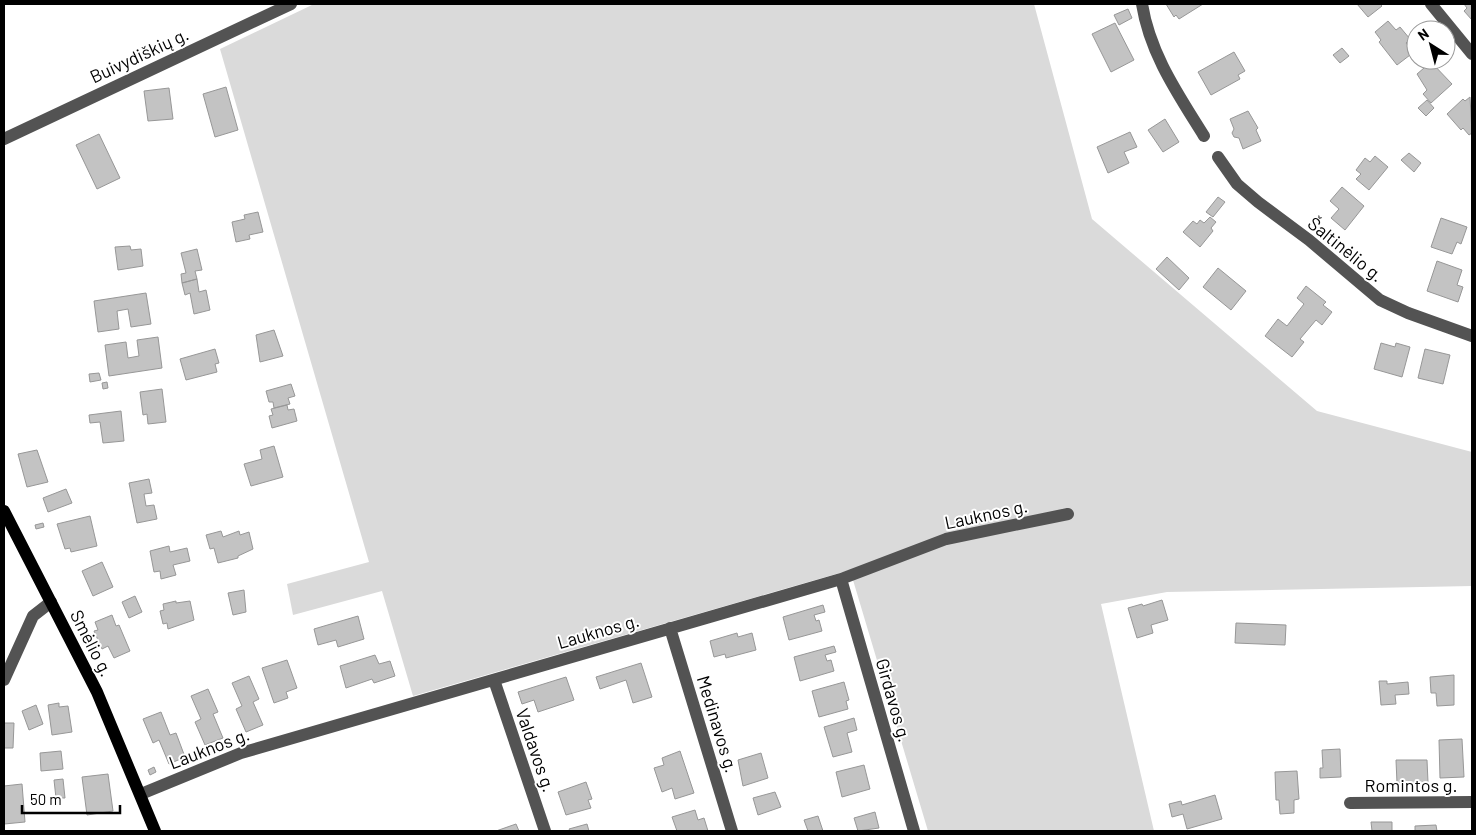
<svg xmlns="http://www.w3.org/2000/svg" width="1476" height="835" font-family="Barlow,sans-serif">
<rect width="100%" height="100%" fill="#fff"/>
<path fill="#dadada" d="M314,4H1034L1092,219L1317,411L1472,452V586L1167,592L1101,604L1154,831H928L850,570L413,696L382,591L293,615L287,584L369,562L220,49Z"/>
<path fill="#c3c3c3" stroke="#979797" d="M1166,4H1203L1179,19L1176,15L1174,17Z
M1357,4H1380L1382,6L1368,17Z
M1464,4H1472V20L1464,11L1467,8Z
M1128,9L1132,18L1119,25L1114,15Z
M1388,21L1396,30L1400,27L1410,39L1406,43L1414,52L1397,65L1379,42L1381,40L1375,32Z
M1115,23L1134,60L1111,72L1092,34Z
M1342,48L1349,56L1340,63L1333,55Z
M1234,52L1245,71L1238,75L1240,79L1211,95L1198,72Z
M1431,62L1452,84L1431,103L1423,94L1427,90L1417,74Z
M226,87L238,130L215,137L203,94Z
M169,88L173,119L148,121L144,91Z
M1470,97L1472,133L1469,135L1463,128L1461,130L1447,114L1463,99L1465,101Z
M1427,100L1434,108L1426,116L1418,108Z
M1248,111L1258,128L1256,130L1261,141L1243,149L1239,138L1234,137L1232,133L1234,129L1230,119Z
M1165,119L1179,142L1163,152L1148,130Z
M1130,132L1137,147L1124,152L1129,163L1108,173L1097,147Z
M99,134L120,178L97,189L76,145Z
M1409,153L1421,163L1414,172L1401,160Z
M1375,156L1388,167L1369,190L1356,179L1361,174L1356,170L1365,158L1370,162Z
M1342,187L1364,206L1345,230L1331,218L1339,209L1330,201Z
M1218,197L1225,202L1213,217L1206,212Z
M258,212L263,232L249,235L250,239L236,242L232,222L245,219L244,215Z
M1210,217L1216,222L1211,228L1213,231L1200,247L1183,232L1193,221L1197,224L1200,220L1204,223Z
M1441,218L1467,227L1461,244L1457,242L1452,254L1431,247Z
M130,246L131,250L141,249L143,266L118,270L115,247Z
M197,249L202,270L195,271L197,279L182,283L181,274L186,273L181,253Z
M1167,257L1189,278L1179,290L1156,269Z
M1437,261L1462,270L1457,285L1463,287L1458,302L1427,291Z
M1218,268L1246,291L1231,310L1203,287Z
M197,279L199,292L206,290L210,310L194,314L190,293L185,295L182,283Z
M1306,286L1326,302L1323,305L1332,312L1322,325L1316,320L1300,339L1304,342L1292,357L1265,336L1278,319L1287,326L1304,304L1297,298Z
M146,293L151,324L131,327L128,309L117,311L119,329L98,332L94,301Z
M274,330L283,356L260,362L256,335Z
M158,337L162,368L109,376L105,345L126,342L128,358L139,356L137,340Z
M1381,343L1395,347L1396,343L1410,347L1402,377L1374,369Z
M215,349L219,363L215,364L217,372L186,380L180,359Z
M1425,349L1450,355L1443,384L1418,378Z
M99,373L101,380L90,382L89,374Z
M107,382L108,388L103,389L102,383Z
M291,384L295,396L288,398L290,404L274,408L273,402H269L266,391Z
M162,389L166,422L148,424L147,414L143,415L140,392Z
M287,405L288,410L294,409L297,421L272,428L269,416L273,415L271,409Z
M121,411L124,441L103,443L100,422L90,423L89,415Z
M274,446L283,477L251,486L244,464L262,459L260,450Z
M37,450L48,482L27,487L18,454Z
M149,479L152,493L144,494L146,506L154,505L157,519L137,523L129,483Z
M66,489L72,503L48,512L43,498Z
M90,516L97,546L71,552L70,548L65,549L57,524Z
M43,523L44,527L36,529L35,525Z
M221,531L223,537L239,531L240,535L249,532L253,549L238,556V558L218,563L214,548L210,549L206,535Z
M169,546L170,552L187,548L190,561L173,565L176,575L161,579L160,571L154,572L150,551Z
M102,562L113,587L93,596L82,571Z
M244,590L246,612L233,615L228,593Z
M135,596L142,612L129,618L122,602Z
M1162,600L1168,620L1151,625L1153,633L1137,638L1128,608L1142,604L1143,606Z
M176,601V603L190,601L194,620L168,629L167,623L163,624L160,611L164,610L163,604Z
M823,605L825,612L814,615L816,621L819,620L822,631L789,640L783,617Z
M112,615L116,626L119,625L130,651L114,658L108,646L102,649L94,631L98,630L95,622Z
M358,616L364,639L338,647L336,640L318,645L314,629Z
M1236,623L1286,625L1285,645L1235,643Z
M737,633L738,637L752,633L756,650L726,658L725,654L714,657L710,641Z
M834,646L836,652L825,655L827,661L831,660L834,671L800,681L794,657Z
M375,655L379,664L390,661L395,676L374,683L372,679L346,688L340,666Z
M287,660L297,688L286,692L288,698L274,703L262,668Z
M641,663L652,697L633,703L626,680L600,689L596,677Z
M1454,675V705L1437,706L1436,693H1431L1430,677Z
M249,676L259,699L253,702L263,725L246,732L236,709L242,706L232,683Z
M566,677L574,700L538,712L534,700L522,704L518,692Z
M1379,681H1387V684L1408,682L1409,694L1395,695L1396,704L1381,705Z
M844,682L849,700L846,701L848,709L819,717L812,691Z
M208,689L218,712L213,714L223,738L205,745L195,722L201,719L191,696Z
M59,703V707L68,706L72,732L52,735L48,705Z
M36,705L43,724L29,730L22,711Z
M161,712L170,735L176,733L185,757L169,764L159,740L153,743L143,719Z
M854,718L857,730L847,733L852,752L833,757L824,727Z
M4,723H14L13,748H4Z
M1462,739L1464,777L1440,778L1439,740Z
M1340,749L1341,777L1320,778V768H1323L1322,750Z
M61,751L63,769L41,771L40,753Z
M680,751L694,793L675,799L672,788L662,792L654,768L664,765L662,758Z
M761,753L768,778L743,786L738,760Z
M1396,760H1427L1428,782L1397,783Z
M864,765L870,789L842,797L836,772Z
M154,767L156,772L150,775L148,770Z
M1297,771L1299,799L1294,800V813L1280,814L1279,800H1276L1275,772Z
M108,774L113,811L87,815L82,777Z
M63,779L65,798H56L54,780Z
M586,782L592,799L588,800L591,808L566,815L558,792Z
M22,784L25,822L4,824V786Z
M775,792L781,807L758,815L753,798Z
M1215,795L1222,819L1187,829L1183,814L1172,817L1169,804L1181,801L1182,805Z
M695,810L698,820L704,818L708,831H677L672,817Z
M875,812L879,828L858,831L854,818Z
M818,816L823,831H808L804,820Z
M1371,822H1392V831H1372Z
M516,824L519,831H496Z
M587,824L589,831H570L569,829Z
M1436,825L1437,831H1415V826Z"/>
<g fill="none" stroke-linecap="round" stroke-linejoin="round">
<path stroke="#535353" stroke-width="12" d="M1142,4C1150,54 1178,94 1204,136
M1431,4L1472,54
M4,139L291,4
M1218,157L1237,184L1258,202L1309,240L1380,300L1408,313L1472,336
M841,579L914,831
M670,628L732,831
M4,680L33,616L51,602
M494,680L545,831
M141,794L241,753L841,579L946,539L1068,514
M1350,803L1472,802"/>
<path stroke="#000" stroke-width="12" d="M4,511L97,692L155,831"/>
</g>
<g text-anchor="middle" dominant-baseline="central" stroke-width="4" stroke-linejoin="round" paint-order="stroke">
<g font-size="18" fill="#000" stroke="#fff">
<text transform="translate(139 55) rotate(-25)">Buivydiškių g.</text>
<text transform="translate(1346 249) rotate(39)">Šaltinėlio g.</text>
<text transform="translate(986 514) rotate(-12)">Lauknos g.</text>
<text transform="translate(598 631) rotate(-16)">Lauknos g.</text>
<text transform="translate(92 643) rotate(63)">Smėlio g.</text>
<text transform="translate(894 700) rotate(74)">Girdavos g.</text>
<text transform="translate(718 724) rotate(73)">Medinavos g.</text>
<text transform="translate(209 748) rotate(-21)">Lauknos g.</text>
<text transform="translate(536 750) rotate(71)">Valdavos g.</text>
<text x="1411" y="785">Romintos g.</text>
</g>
</g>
<rect width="1476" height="835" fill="none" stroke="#000000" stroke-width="10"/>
<g transform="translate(1431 45) rotate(324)"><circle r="24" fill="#ffffff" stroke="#999999"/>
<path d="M0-4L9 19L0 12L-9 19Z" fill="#000000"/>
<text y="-8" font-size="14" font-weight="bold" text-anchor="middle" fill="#000000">N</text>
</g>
<path d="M22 805v8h98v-8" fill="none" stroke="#000000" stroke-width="2.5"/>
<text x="30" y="805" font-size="15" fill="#000000" stroke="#ffffff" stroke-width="4" paint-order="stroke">50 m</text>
</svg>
